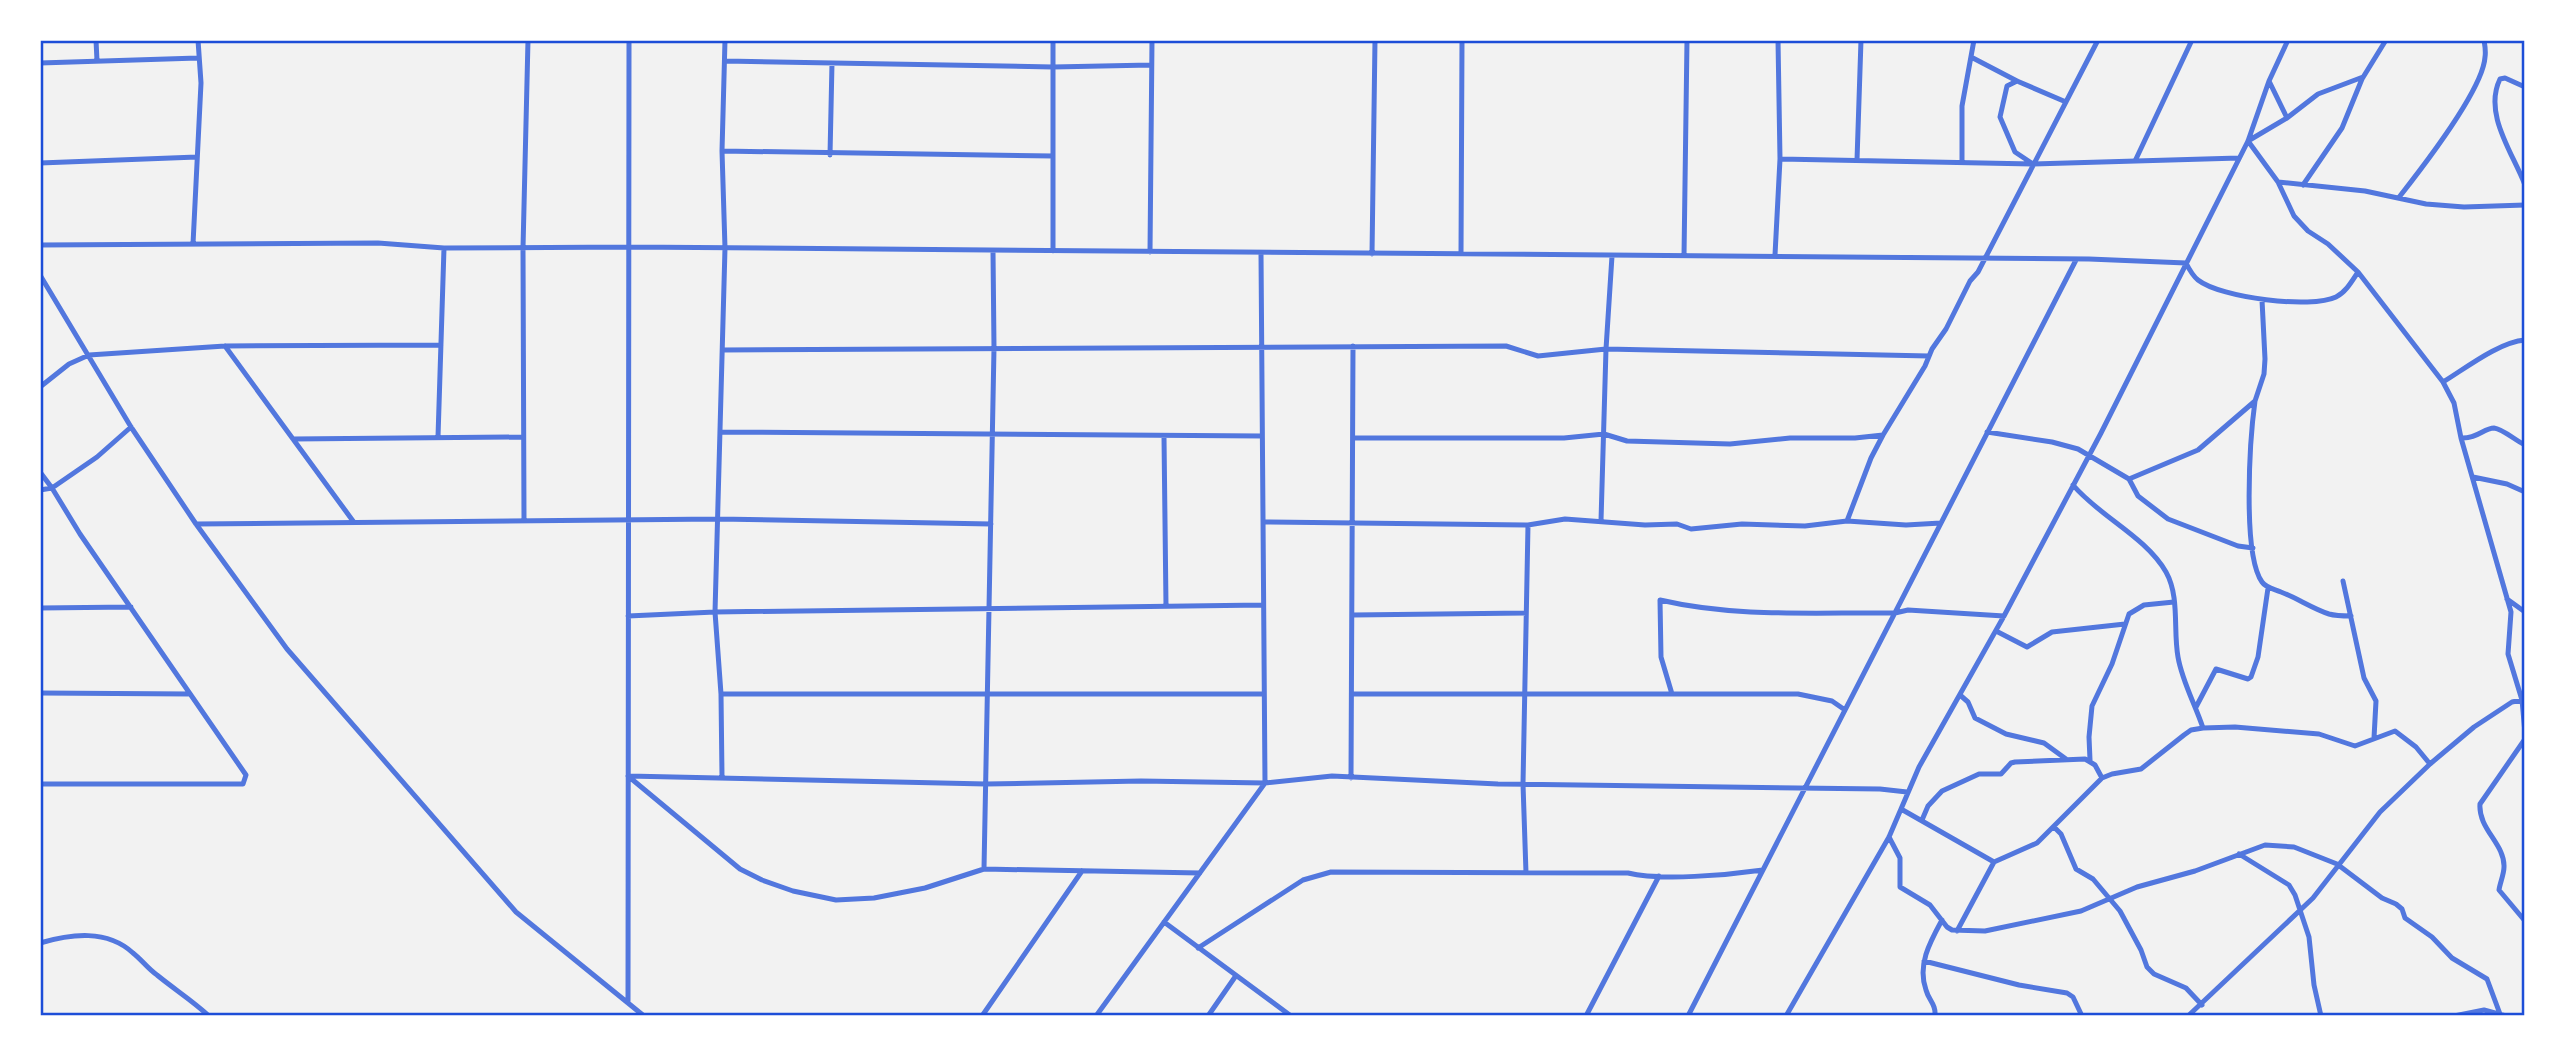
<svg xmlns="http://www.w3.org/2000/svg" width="2565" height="1056" font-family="Literata,serif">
<rect width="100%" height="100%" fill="#f2f2f2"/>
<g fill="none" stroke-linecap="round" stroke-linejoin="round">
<path stroke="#5277de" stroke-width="5" d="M96,40L97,61
M1053,40V251
M1971,57L2017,81L2066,102
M725,61L1053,67L1151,65
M40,63L198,58
M2017,81L2007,86L2000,117L2015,152L2033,164
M2525,87L2505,78L2500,79C2483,114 2513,153 2525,185
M2287,118L2318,94L2363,77
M2248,141L2278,182L2294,216L2308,231L2328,244L2358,272L2443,382L2454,403L2461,438L2511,612L2508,654L2522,700L2525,733
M2248,141L2287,118L2269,81L2288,40
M722,151L1053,156
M830,155L832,63
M1780,159L2033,164L2239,158
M2136,159L2192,40
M1857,160L1861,40
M1962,162V106L1974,40
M40,163L197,157
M2278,182L2365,191L2426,204L2464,207L2525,205
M2303,185L2342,128L2362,79L2386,40
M2400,196C2422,168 2483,90 2485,57C2486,51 2485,46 2484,40
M193,244L201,83L198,40
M40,245L378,243L444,248L629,247L2089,259L2186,263C2189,269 2193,276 2198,280C2221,298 2311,309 2336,297C2346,292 2352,281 2358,272
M1150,252L1152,40
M1461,253L1462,40
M1372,254L1375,40
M1775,255L1780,159L1778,40
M1684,256L1687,40
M40,275L131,427L196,524L287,649L516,912L644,1016
M225,346L353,521
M722,350L1506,346L1538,356L1606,349L1929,356
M2443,382C2466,368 2499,342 2525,340
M40,387L69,364L89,355L225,346L441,345
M2255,401C2250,437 2242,554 2262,582C2266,588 2274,589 2281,592C2297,598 2313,609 2329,614C2336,616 2344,616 2351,616
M720,432L1262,436
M1987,432L2052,442L2078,449L2129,479L2138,496L2168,519L2238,546L2253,548
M438,437L444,248
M1164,437L1166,606
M1353,438H1564L1604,434L1627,441L1730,444L1790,438H1855L1883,435
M2461,438C2477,439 2484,428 2494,428C2503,429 2516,441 2525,445
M293,439L523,437
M40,472L52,488L97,457L131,427
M2473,477L2507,484L2525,492
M2129,479L2198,450L2255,401L2264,374L2265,359L2262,300
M2073,485C2100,517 2145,536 2166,572C2180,597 2173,630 2178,657C2182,681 2195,704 2203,728
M40,490L52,488L80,534L246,775L243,784H40
M524,520L523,248L528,40
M1601,521L1606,349L1612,256
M1847,521L1871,458L1883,435L1925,366L1932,349L1946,329L1970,281L1978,272L2098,40
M1263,522L1528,525L1565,519L1645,525L1677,524L1691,529L1742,524L1805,526L1847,521L1906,525L1941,523
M196,524L718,519L991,524
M2343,581L2364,678L2376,701L2374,738
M2507,599L2525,612
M40,608L131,607
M1353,615L1526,613
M628,616L715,612L1263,605
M1996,631L2027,647L2052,632L2125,624
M40,693L190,694
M721,694H1264
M1353,694H1798L1832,701L1845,710
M1672,694L1661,657L1660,600C1737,618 1817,612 1895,613L1908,610L2004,616
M1960,695L1968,702L1975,718L2006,734L2044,743L2066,759
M2196,707L2216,669L2248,679L2251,677L2258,657L2268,588
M2525,739L2480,804C2478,829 2505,844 2504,867C2504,874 2500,883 2499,890L2525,921
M2090,760L2089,737L2092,706L2112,664L2129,614L2144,605L2174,602
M628,776L986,784L1141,781L1265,783L1332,776L1498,784L1880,789L1907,792
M628,776L740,869L762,880L793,891L836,900L874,898L925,888L984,869L1200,873
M722,776L721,694L715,612L725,248L722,151L725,40
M1351,778L1353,346
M1901,809L1994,862L1957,931
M1922,820L1928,806L1942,791L1979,774H2001L2011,763L2015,762L2085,759L2095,765L2102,778
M2054,827L2061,834L2076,869L2093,879L2120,911L2141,950L2147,967L2154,974L2186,988L2202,1005
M1889,837L1900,858V887L1930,905L1947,927L1952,930L1985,931L2081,911L2137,887L2195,871L2265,845L2294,847L2337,864L2382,898L2396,904L2402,909L2405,918L2432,937L2452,958L2487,979L2500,1014
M2239,854L2289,885L2295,895L2309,937L2314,985L2321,1016
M1994,862L2037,843L2102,778L2112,774L2141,769L2184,735L2191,730L2203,728L2235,727L2319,734L2355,746L2395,731L2416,747L2430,764
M984,869L994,348L993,251
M1526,873L1523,784L1528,525
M1164,922L1291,1016
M40,943C71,934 107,929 133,953C142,960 148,969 157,975C174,989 193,1001 209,1016
M1198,948L1303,880L1331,872L1628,873C1661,881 1728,875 1763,870
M1924,961L2019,985L2067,993L2073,997L2082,1016
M628,1003L629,40
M982,1016L1082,871
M1096,1016L1265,783L1261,253
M1208,1016L1235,977
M1586,1016L1659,876
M1688,1016L2076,260
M1786,1016L1889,837L1919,767L2004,616L2101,433L2248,141L2269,81
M1935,1016C1936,1004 1929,1001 1926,990C1917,965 1930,942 1942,920
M2188,1016L2313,898L2380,812L2430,764L2474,727L2512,702L2522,700
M2454,1016L2484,1010L2506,1016"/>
</g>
<rect width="2565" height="1056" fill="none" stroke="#ffffff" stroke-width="84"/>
<rect x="42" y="42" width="2481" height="972" fill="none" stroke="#1d4ed8" stroke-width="2.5"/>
</svg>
